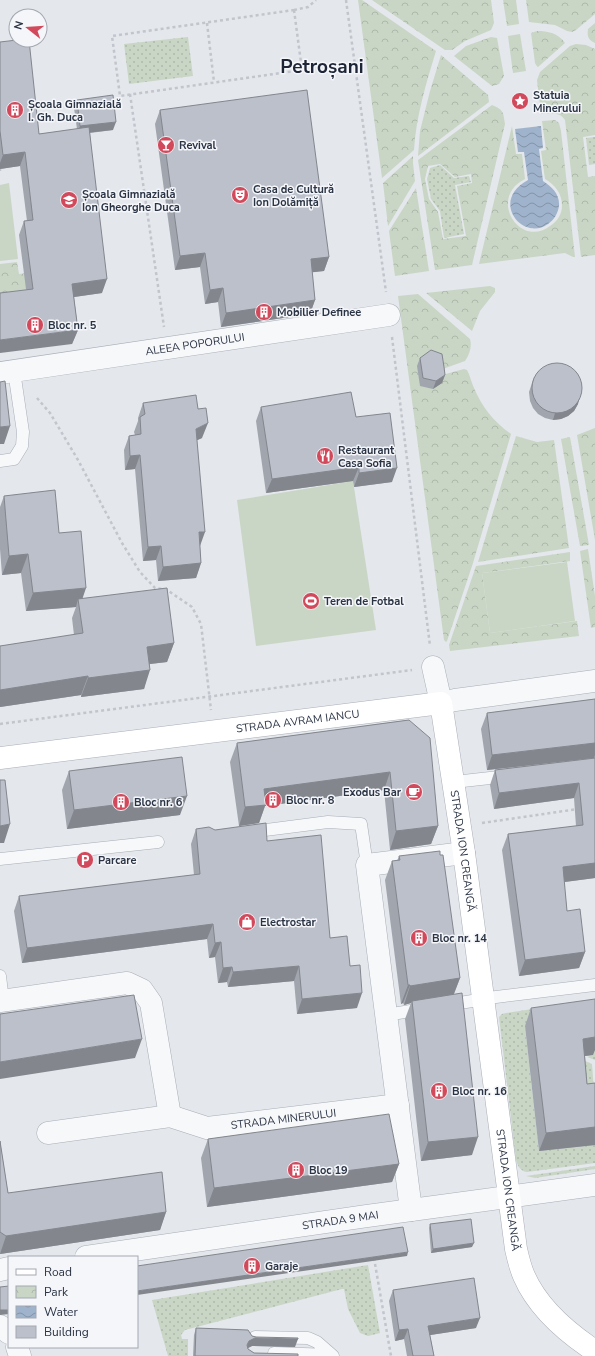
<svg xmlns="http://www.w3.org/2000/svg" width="595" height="1356" font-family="'Nunito Sans',sans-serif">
<defs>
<pattern id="grass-dots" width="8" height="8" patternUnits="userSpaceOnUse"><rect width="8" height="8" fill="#c9d6c5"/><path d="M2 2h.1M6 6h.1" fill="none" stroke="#adb8ab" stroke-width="1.8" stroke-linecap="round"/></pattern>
<pattern id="park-crowns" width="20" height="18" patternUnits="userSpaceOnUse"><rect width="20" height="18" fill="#c9d6c5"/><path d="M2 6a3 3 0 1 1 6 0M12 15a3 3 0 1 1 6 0" fill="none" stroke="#adb8ab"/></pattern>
<pattern id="water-waves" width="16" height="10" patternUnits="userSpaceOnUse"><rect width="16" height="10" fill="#9fb4cc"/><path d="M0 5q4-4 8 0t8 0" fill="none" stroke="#8293a7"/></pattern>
</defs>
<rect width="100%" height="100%" fill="#e4e7ec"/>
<path fill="url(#grass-dots)" d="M188,37L193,76L129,84L124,44Z
M595,137V164L589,165L586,138Z
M440,165L454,178L469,176L471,182L455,185L464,234L444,238L440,211L431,199L427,179L430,168Z
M578,1002L595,1011V1060L587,1057L593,1055L525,1026L539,1151L595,1145V1163L527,1172C520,1171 518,1166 516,1160L499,1017L502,1014L506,1013Z
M583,1060L592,1064L595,1104L582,1105Z
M595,1166V1169L535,1178L526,1176Z
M368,1265L380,1333L368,1336L360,1333L348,1309L344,1289H342L185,1330L181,1335L182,1339H188V1356H168L152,1300Z"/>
<path fill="url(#park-crowns)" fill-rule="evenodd" d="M358,0H362L436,51C426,84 416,116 414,150L382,178Z
M372,0H491L494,23L491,30L465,41L452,50H445Z
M503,0H516L519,24L507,26Z
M526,0H595V14L576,30L572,32L567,31L555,25L529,22Z
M595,23V43C588,40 587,36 588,29Z
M537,31C548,31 558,33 565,43L538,67L536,65L535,63L531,33Z
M520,34L526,71L513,73L508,36Z
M491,37L497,38L504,76L499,84L492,86L454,56L466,46Z
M576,44L586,45L595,49V135L583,137L588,177L595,176V255L581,257L565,120C559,111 551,114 541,114L537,80L540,72L570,46Z
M441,55L488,95L489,102L418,156L420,131L430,91Z
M492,105C504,110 503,112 505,124L472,265L435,270L418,160ZM440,164L455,177L471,174L472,183L457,186L466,236L443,239L438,212L429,199L425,179L428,166Z
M555,120L559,123L561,131L575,257H573L565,253L479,264L512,126L516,154H522L525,179C487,198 520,249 550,226C557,222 562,214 562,206C562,193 555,185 545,179L541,151L546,150L542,121Z
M413,156V163L415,181L388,226L383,183Z
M416,188L429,271L395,276L389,231Z
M17,262L19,274L63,268L66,294L0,303V264Z
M490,286L495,288V292L480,311L472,331L426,293Z
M418,294L470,339C472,346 470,354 465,361L440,370L442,375L464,369L467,370C470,375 471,382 474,388C482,407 494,422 511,434L473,563L447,641L446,642L444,640L398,296Z
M595,428V540L577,435Z
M516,436L537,442L554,440L569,548L478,562Z
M570,437L589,545L580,546L561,439Z
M588,549L595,596V627L591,628L580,551Z
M570,552V561L482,573L490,633L577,621L579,636L450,651L449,645L476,566Z"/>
<path fill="#c9d6c5" d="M9,183L18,259L0,261V185Z
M353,481L376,630L256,646L237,500Z
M567,562L575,621L490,633L482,573Z"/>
<path fill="url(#water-waves)" d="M541,126L543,148L539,149L543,181C552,187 560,194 559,206C558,213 554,220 548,224C523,242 489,201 528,180L524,152H518L515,129Z"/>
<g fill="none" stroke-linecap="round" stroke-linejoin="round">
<g stroke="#a9aeb7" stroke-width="13">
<path id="lane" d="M0,461L14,459L22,446L23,432L14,371
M454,782L508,776
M250,832L328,822L361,824L367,865
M0,859L158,842
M0,976L3,1001
M448,1005L496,997L595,985
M386,1015L423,1009
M255,1337L308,1338L317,1342L333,1356
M274,1353L332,1355"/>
</g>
<g stroke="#a9aeb7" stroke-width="23">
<g id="street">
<path id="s1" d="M0,373L389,315"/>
<path d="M433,667L441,703L455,700L595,681"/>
<path d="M0,1001L127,983L142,990L151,1003L170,1116"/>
<path id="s2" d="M48,1133L170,1116L207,1128L398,1105"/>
<path d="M411,1210L367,865L464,853"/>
<path id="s3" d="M86,1257L367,1216L595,1185"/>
<path d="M0,1270L9,1268"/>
<path d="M0,1326L9,1333"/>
<path d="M17,1347L20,1356"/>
</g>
</g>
<g stroke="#a9aeb7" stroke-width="23">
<g id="secondary">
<path id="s4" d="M0,758L441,703L464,853L516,1249C518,1258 520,1267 524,1276C538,1308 566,1332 595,1351"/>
</g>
</g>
<path stroke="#c2c5cb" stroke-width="2.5" stroke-dasharray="3 3" stroke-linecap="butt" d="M346,0L386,292
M294,10L302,70L120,96L112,36Z
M294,10L308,7L316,0
M207,23L214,82
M130,94L164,327
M0,168V172
M392,337L430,646
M37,398L50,413L78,460L122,543L140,572L155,588L167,590L192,607L201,624L211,710
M0,724L412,670
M482,823L578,809
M374,1258L391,1356"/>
<use href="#lane" stroke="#f7f8fa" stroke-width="12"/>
<use href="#street" stroke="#f7f8fa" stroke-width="22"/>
<use href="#secondary" stroke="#fff" stroke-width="22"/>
</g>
<path fill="#a1a5ae" d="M0,42L39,134L77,129L74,108L77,100L113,130L90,133L102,293L74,297L78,330L72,344L26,289L19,235L24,221H27L20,166L0,169Z
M160,110L329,257L324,271L312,272L315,300L310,314L221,327L218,302L205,304L200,267L175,270L155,124Z
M420,358L445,375L442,383L433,389L420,386L417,366Z
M534,377L578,404L574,411L568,416L561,419L553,420L545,418L538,414L533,408L530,401L529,392Z
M143,403L202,438L197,440L200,546L201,563L196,578L158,581L156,560L143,561L135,469L125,470L124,450L129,436L135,435L134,432L138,421V418Z
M261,407L356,417L392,482L354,487L353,481L266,493L256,421Z
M4,496L59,533L82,599L174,643L167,662L150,664L144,689L81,697V695L0,707V646L74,635L72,618L76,607L26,611L21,573L2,575L0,549V507Z
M595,699V758L487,770L481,729L487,713Z
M409,720L438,826L431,844L390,850L384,790L265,806L259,823L239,826L230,762L237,743Z
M595,758V878L564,882L567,911L585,952L579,968L519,976L502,850L508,834L576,826L574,798L494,809L490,785L495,770Z
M69,771L180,815L67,829L62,790Z
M196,829L215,830L267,841L330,938L350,966L357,1008L297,1014L294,981L228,987L227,982L218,983L215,957L209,958L207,939L22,963L14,911L19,896L194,875L191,844Z
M399,856L460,978L454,994L472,1155L421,1161L405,1019L411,1003L404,1005L403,1003L401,1004L385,880L392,861H397Z
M531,1008L593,1055L585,1056L587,1084L595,1083V1145L539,1151L525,1026Z
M208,1139L399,1164L392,1182L207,1207L201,1158Z
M0,1141L8,1193L166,1212L160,1230L0,1254Z
M430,1224L472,1247L431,1253L429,1228Z
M393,1290L476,1328L430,1335L434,1356H407L404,1339L395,1341L389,1301Z
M196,1328L252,1336L295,1347L252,1346L248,1348V1349L254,1353L298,1356H193L194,1335Z"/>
<path fill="#83868d" d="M116,122L113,130L77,134L80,126Z
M25,152L20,166L0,169V163L3,155Z
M205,253L200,267L175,270L180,256Z
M329,257L324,271L306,273L311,259Z
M107,279L102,293L67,298L72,284Z
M223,288L218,302L205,304L210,290Z
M315,300L310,314L221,327L226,313Z
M78,330L72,344L0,353V340Z
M445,375L442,383L433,389L436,381Z
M580,397L578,404L574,411L568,416L561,419L553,420L555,413Z
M208,423L202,438L191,443L196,429Z
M10,426L4,444H0V427Z
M140,455L135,469L125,470L130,456Z
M359,467L353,481L266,493L272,479Z
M397,468L392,482L354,487L359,473Z
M199,532H205L200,546Z
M161,546L156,560L143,561L148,547Z
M28,554L21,573L2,575L9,556Z
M201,563L196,578L158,581L163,567Z
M86,588L80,606L78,599L76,607L26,611L33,593Z
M174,643L167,662L141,665L147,647Z
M150,670L144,689L81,697L88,678Z
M88,676L81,695L0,707V690Z
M595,743V755L594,758L487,770L492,755Z
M390,772L384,790L265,806L259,823L239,826L245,807L264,789Z
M579,783L574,798L494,809L499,793Z
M187,796L180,815L67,829L74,810Z
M10,824L4,843H0V826Z
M438,826L431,844L390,850L396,831Z
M595,863V878L557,883L563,867Z
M213,924L207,939L22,963L27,948Z
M221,942L215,957L209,958L215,943Z
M585,952L579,968L519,976L525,960Z
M299,966L294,981L228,987L233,972Z
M232,967L227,982L218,983L223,968Z
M460,978L453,996L412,1001L411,1003L404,1005L410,986Z
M408,985H410L403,1003L401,1004Z
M362,993L357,1008L297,1014L302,999Z
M595,1037V1050L593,1055L577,1057L583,1039Z
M142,1039L135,1058L0,1079V1062Z
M595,1127V1145L539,1151L546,1133Z
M478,1137L472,1155L421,1161L428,1142Z
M399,1164L392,1182L207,1207L214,1188Z
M166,1212L160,1230L0,1254L6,1236Z
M474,1243L472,1247L431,1253L433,1249Z
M408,1252L407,1256L137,1295V1291Z
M0,1310H9V1314L0,1315Z
M480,1318L476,1328L424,1336L428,1326Z
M408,1329L404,1339L395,1341L399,1330Z
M255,1338L298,1339L295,1347L252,1346L246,1349L249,1341Z"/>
<path fill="#bbc0ca" stroke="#83868d" d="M17,40H29L39,134L89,127L107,279L72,284L78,330L0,340V293L33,289L24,221L33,220L25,152L3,155L0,131V42Z
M307,90L329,257L311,259L315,300L226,313L223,288L210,290L205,253L180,256L160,110Z
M113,95L116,122L80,126L77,100Z
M431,350L442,354L444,367L445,375L436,381L423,378L420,358Z
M532 388a25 25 0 1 1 50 0a25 25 0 1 1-50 0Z
M5,381L10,426L0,427V382Z
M351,392L356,417L390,413L397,468L359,473V467L272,479L261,407Z
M196,395L198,409L206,408L208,423L196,429L205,532H199L201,563L163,567L161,546L148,547L140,455L130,456L129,436L141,434L140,417L145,414L143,403Z
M55,490L59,533L81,531L86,588L33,593L28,554L9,556L4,496Z
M167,588L174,643L147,647L150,670L88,678V676L0,690V646L83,633L78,599Z
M595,699V743L492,755L487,713Z
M409,720L430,738L438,826L396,831L390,772L264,789L266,805L245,807L237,743Z
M182,757L187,796L74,810L69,771Z
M595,758V863L563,867L567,911L580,909L585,952L525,960L508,834L583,825L579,783L499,793L495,770Z
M0,780H5L10,824L0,826Z
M266,823L267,841L321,835L330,938L347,936L350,966L360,965L362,993L302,999L299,966L233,972L232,967L223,968L221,942L215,943L213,924L27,948L19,896L200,874L196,829L209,827L215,830Z
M440,851V855H443L460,978L410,986V985H408L392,861L400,860L399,856Z
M462,993L478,1137L428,1142L412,1001Z
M134,995L142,1039L0,1062V1014Z
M595,999V1037L583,1039L587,1084L595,1083V1127L546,1133L531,1008Z
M389,1114L399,1164L214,1188L208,1139Z
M0,1141L8,1193L162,1172L166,1212L6,1236L0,1232Z
M471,1219L474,1243L433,1249L430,1224Z
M403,1227L408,1252L137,1291V1266Z
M474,1278L480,1318L428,1326L434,1356H413L408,1329L399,1330L393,1290Z
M9,1286V1310H0V1287Z
M196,1328L248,1330L252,1336L256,1337L298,1338V1339L255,1338L249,1341L247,1345L248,1349L254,1353L298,1354V1356H195Z"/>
<defs>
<g id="sight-disc" transform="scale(0.9)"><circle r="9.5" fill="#d1495b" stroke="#f4f6f9"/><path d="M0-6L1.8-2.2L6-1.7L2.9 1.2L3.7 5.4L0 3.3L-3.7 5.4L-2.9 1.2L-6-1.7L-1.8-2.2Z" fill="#fff"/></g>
<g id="building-disc" transform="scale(0.9)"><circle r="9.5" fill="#d1495b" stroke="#f4f6f9"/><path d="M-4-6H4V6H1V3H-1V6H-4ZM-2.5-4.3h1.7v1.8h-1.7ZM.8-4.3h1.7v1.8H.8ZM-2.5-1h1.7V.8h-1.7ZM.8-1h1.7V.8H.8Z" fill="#fff"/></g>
<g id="bar-disc" transform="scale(0.9)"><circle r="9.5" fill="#d1495b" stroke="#f4f6f9"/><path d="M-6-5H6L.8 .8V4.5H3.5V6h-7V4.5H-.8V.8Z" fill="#fff"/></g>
<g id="theatre-disc" transform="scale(0.9)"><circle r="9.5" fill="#d1495b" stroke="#f4f6f9"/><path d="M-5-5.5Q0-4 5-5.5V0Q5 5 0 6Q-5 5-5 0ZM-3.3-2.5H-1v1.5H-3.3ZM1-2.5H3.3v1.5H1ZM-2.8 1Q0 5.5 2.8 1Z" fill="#fff"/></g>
<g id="school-disc" transform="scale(0.9)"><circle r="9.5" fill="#d1495b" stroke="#f4f6f9"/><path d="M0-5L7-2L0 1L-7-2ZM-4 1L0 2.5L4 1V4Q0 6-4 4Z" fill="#fff"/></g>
<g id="restaurant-disc" transform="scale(0.9)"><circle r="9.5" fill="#d1495b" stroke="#f4f6f9"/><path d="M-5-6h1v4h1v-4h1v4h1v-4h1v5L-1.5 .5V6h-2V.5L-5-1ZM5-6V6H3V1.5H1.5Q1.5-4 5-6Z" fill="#fff"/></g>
<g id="stadium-disc" transform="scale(0.9)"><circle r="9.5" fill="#d1495b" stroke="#f4f6f9"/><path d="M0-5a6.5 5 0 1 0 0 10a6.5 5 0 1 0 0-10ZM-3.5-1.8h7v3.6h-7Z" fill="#fff"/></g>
<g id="cafe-disc" transform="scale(0.9)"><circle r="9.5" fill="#d1495b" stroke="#f4f6f9"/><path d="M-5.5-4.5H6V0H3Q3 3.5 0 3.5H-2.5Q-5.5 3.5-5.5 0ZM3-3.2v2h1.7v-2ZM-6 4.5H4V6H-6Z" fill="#fff"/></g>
<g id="parking-disc" transform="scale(0.9)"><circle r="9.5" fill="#d1495b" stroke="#f4f6f9"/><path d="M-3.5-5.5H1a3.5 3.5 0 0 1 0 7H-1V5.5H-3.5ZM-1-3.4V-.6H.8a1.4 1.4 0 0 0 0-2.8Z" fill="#fff"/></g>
<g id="shop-disc" transform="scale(0.9)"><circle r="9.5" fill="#d1495b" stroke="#f4f6f9"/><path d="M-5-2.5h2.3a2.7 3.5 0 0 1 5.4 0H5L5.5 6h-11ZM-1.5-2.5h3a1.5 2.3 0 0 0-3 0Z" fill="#fff"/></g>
</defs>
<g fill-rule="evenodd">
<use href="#sight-disc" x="520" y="101"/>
<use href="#building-disc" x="15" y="110"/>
<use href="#bar-disc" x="166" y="145"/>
<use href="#theatre-disc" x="240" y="195"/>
<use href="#school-disc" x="69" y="200"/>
<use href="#building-disc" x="264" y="312"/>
<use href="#building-disc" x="35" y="325"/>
<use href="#restaurant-disc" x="325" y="456"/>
<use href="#stadium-disc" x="311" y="601"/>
<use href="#cafe-disc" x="414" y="792"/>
<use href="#building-disc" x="273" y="800"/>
<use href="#building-disc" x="121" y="802"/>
<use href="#parking-disc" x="85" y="860"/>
<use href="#shop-disc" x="247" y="922"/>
<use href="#building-disc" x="419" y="938"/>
<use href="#building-disc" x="439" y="1091"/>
<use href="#building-disc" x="296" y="1170"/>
<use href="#building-disc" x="252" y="1266"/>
</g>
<g text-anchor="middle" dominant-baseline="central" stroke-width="3" stroke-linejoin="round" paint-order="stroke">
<g font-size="11" font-weight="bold" fill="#2b3445" stroke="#f4f6f9" text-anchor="start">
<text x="533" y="95">Statuia<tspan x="533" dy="13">Minerului</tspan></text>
<text x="28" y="104">Școala Gimnazială<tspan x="28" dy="13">I. Gh. Duca</tspan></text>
<text x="179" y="145">Revival</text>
<text x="253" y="189">Casa de Cultură<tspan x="253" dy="13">Ion Dolămiță</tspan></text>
<text x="82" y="194">Școala Gimnazială<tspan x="82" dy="13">Ion Gheorghe Duca</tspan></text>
<text x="277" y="312">Mobilier Definee</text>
<text x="48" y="325">Bloc nr. 5</text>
<text x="338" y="450">Restaurant<tspan x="338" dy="13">Casa Sofia</tspan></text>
<text x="324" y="601">Teren de Fotbal</text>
<text x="401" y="792" text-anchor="end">Exodus Bar</text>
<text x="286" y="800">Bloc nr. 8</text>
<text x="134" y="802">Bloc nr. 6</text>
<text x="98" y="860">Parcare</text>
<text x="260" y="922">Electrostar</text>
<text x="432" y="938">Bloc nr. 14</text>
<text x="452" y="1091">Bloc nr. 16</text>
<text x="309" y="1170">Bloc 19</text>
<text x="265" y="1266">Garaje</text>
</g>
<g font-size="11" fill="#2b3445" stroke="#f4f6f9">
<text stroke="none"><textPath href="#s1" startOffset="197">ALEEA POPORULUI</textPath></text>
<text stroke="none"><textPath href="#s4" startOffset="300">STRADA AVRAM IANCU</textPath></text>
<text stroke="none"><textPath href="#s4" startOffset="594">STRADA ION CREANGĂ</textPath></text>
<text stroke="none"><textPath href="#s2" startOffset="239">STRADA MINERULUI</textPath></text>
<text stroke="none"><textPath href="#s4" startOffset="936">STRADA ION CREANGĂ</textPath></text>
<text stroke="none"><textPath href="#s3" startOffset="257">STRADA 9 MAI</textPath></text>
</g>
<g font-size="19" font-weight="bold" fill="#1d2536" stroke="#f4f6f9">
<text x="322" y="67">Petroșani</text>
</g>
</g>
<rect x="8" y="1256" width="130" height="92" fill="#f4f6f9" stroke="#a4a8b1"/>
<rect x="16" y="1269" width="20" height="6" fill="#ffffff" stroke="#a4a8b1"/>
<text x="44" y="1276" font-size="12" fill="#2b3445">Road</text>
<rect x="16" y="1286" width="20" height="12" fill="url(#park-crowns)" stroke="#a4a8b1"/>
<text x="44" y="1296" font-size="12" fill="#2b3445">Park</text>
<rect x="16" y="1306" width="20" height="12" fill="url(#water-waves)" stroke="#a4a8b1"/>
<text x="44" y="1316" font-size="12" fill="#2b3445">Water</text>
<rect x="16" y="1326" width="20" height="12" fill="#bbc0ca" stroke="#a4a8b1"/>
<text x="44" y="1336" font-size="12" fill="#2b3445">Building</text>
<g transform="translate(28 28) rotate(287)"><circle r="19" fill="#f4f6f9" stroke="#a4a8b1"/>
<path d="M0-3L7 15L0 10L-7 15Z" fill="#d1495b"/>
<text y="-6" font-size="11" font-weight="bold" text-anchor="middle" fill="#2b3445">N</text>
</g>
</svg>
